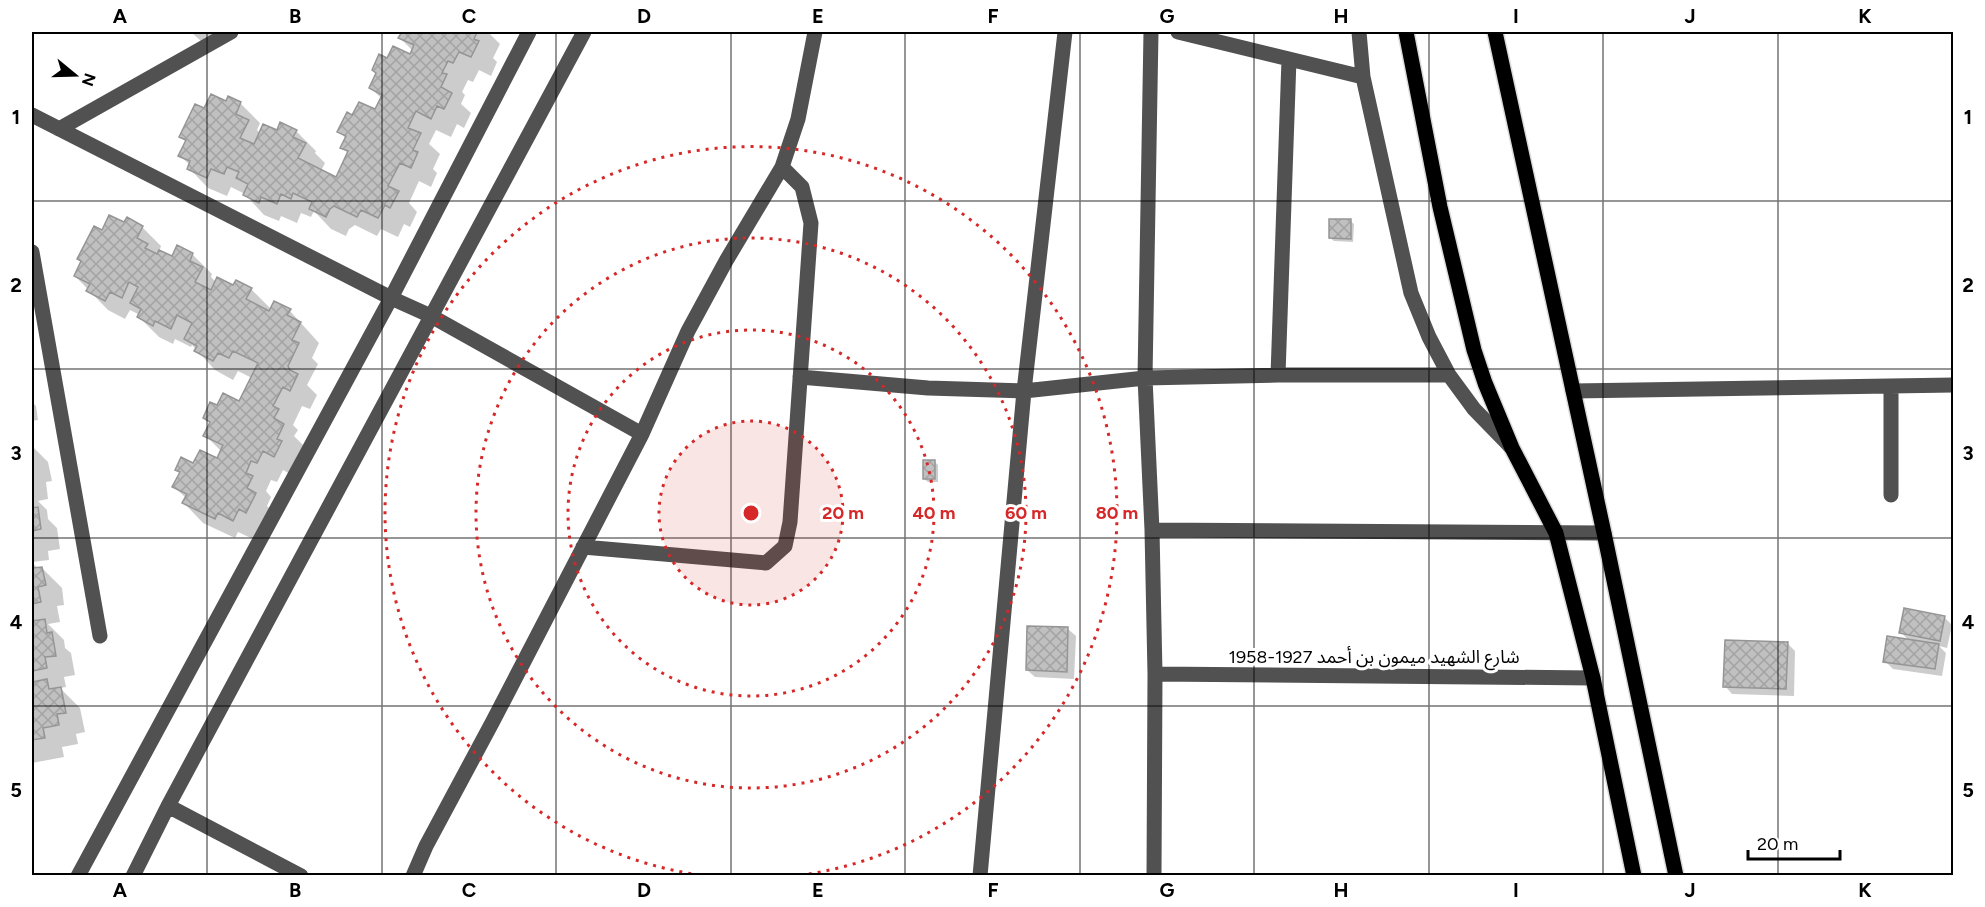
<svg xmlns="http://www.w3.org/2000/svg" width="1985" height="907" font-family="Figtree,'Noto Sans Arabic',sans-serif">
<defs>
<pattern id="building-cross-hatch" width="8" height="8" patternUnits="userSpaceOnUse" patternTransform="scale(1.5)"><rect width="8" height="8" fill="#c0c0c0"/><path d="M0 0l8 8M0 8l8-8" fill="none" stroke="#a3a3a3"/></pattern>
</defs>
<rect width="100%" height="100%" fill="#fff"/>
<path fill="#0003" d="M191,32H229L201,41Z
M403,32H488L500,44L493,58L497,62L491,76L479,70L473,82L468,80L462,92L465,95L461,104L471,113L464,128L457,124L451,137L436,130L429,144L440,154L433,169L437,173L431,187L419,181L409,203L417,212L410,227L404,224L398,237L381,229L377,236L355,225L349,229L346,236L331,229L314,211L311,217L301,213L297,223L281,216L279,221L264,215L245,194L231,187L227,196L208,188L189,168L190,165L180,156L186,142L181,137L205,110L227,103H240L260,123L257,130L260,133L296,131L316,151L315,153L325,163L321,171L337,179L349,154L342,147L346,139L339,131L353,117L376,111L382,99L371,88L388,60L411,56L413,51L400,38Z
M1350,221L1354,224L1353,242L1334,241L1330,238Z
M124,224L142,227L161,246L159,252L172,258L192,254L212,274L211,277L216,282L251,289L271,309L290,311L319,343L312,358L318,364L307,385L317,395L310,409L302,406L293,425L298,430L294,436L303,445L296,458L294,476L283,470L277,482L271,480L266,491L271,497L267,506L275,514L253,539L238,532L235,538L203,523L184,503L186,498L174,487L181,473L177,470L217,460L222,452L205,435L211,424L204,418L218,407L239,403L252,378L238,371L233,380L215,370L192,345L191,347L175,339L173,344L159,337L139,317L140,315L130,310L125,319L108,310L75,276L103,232Z
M32,402L36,406L38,420L32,421Z
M32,446L48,462L52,481L46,482L48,499L38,501L47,510L48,519L57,528L60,549L48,551L49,560L32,562L38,569L42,568L62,588L64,605L57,606L60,622L48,624L64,640L65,648L71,653L75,675L64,677L66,687L60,688L80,708L85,732L76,734L78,744L62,747L64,757L32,763Z
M935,462L938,465V482H928L924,479Z
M1944,617L1952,625L1947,648L1939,646L1946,653L1942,676L1893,669L1885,661L1909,641L1901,632Z
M1068,629L1076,636L1074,679L1035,677L1027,670Z
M1787,643L1795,651L1794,696L1732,694L1725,686Z"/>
<path fill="url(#building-cross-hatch)" stroke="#959595" stroke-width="1.5" d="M402,32H477L474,39L479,41L471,57L459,52L453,63L448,61L442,73L447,74L441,87L452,93L444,109L437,106L431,119L416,111L408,128L421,133L413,150L418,152L411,168L400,163L388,186L399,191L390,208L385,205L378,218L361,210L357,217L334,206L330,209L326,217L309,209L312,202L293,193L291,199L281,194L277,204L261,197L259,203L243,195L248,184L236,178L239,172L227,167L224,174L211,169L207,178L187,169L190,161L178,156L186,140L179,137L195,104L204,108L211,94L226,101L228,96L241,102L236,114L249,120L240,138L254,144L263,124L277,130L280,122L297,130L293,137L306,143L298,158L336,177L348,151L340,148L346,136L337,132L347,112L352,115L359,102L375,109L382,95L369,88L376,73L372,70L379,54L387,58L393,46L410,54L414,45L398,38Z
M109,215L124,222L127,217L143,226L137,238L148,244L145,248L157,254L159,250L172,256L177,245L193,253L190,261L203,267L195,282L211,290L217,277L233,285L236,280L252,288L246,299L269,311L274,301L291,309L287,315L301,322L292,340L299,343L288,366L290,370L298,374L290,391L283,387L273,406L279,409L274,418L284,424L277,439L282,441L274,457L263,451L257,463L251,461L246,473L253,476L247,488L256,493L246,513L239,509L233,521L218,513L215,519L182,503L187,494L172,487L180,472L175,470L181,457L193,463L200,450L217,458L223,445L203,436L210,422L203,418L210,402L217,405L223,393L239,401L258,363L233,351L229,358L218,353L213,361L194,351L197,346L184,339L192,323L177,315L171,329L155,321L153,326L137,317L141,309L130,303L138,287L129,282L122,298L110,292L105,301L86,291L90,284L74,276L81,261L77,259L94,226L102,230Z
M1329,219H1351V239L1329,238Z
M923,460H935V479H923Z
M38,507L41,529L32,531V508Z
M42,567L46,585L38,587L41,602L32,604V568Z
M1904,608L1945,616L1940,641L1899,633Z
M45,619L47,633L52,632L56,656L45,657L47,668L32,671V621Z
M1027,626L1068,627L1067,672L1026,670Z
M1887,636L1939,644L1935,669L1883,662Z
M1725,640L1788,642L1786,689L1723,687Z
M47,679L49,689L61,687L66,713L57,714L59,725L43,728L45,738L32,740V682Z"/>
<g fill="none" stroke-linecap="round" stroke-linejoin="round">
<g stroke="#dbdbdb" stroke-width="18">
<path id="major" d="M1406,32L1440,207L1474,350L1485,383L1512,448L1556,533L1593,678L1634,876
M1495,32L1604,533L1676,876"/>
</g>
<path stroke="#515151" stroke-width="15" d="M1151,32L1145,378L1152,530L1155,674L1154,876
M1178,32L1363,77
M1359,32L1363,77L1411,293L1429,337L1449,375L1474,409L1511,447
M32,115L391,298L431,316L642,434
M59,129L231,32
M32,252L100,636
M1278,375L1289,59
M800,377L928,388L1024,391L1145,378L1278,375H1449
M1573,391L1954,385
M1891,495V386
M1152,530L1604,533
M583,547L766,563L785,546L790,522L811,223L802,187L782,167
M1155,674L1593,678
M168,806L301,876
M78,876L391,298L529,32
M133,876L168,806L584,32
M413,876L426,846L493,721L642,434L688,331L726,261L782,167L798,119L815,32
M980,876L1024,391L1065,32"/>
<use href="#major" stroke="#000" stroke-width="15"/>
</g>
<path fill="none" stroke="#000" stroke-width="1.5" stroke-opacity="0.55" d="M207,32V876M382,32V876M556,32V876M731,32V876M905,32V876M1080,32V876M1254,32V876M1429,32V876M1603,32V876M1778,32V876M32,201H1954M32,369H1954M32,538H1954M32,706H1954"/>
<circle cx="751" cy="513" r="92" fill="#d62828" fill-opacity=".12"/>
<g fill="none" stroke="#d62828" stroke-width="3" stroke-dasharray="3 6">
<circle cx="751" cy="513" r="92"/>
<circle cx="751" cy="513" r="183"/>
<circle cx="751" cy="513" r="275"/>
<path d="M700 875A366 366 0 1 1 802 875"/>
</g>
<g text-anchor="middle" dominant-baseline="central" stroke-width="6" stroke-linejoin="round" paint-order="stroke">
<g font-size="18" fill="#000" stroke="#fff">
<text x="1374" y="657">شارع الشهيد ميمون بن أحمد 1927-1958</text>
</g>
</g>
<circle cx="751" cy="513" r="9" fill="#d62828" stroke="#fff" stroke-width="3"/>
<g font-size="18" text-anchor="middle" font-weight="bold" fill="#d62828" stroke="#fff" stroke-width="6" stroke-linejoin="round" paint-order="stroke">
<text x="843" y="519">20 m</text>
<text x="934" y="519">40 m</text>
<text x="1026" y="519">60 m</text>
<text x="1117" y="519">80 m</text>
</g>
<rect width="1985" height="907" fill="none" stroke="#ffffff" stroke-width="66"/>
<g transform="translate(75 75) rotate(109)" stroke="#ffffff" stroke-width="4.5" paint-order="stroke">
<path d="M0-4.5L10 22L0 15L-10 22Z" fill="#000000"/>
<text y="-9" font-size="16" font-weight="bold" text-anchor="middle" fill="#000000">N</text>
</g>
<path d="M1748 850v9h92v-9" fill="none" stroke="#000000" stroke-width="3"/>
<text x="1757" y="850" font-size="18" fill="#000000" stroke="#ffffff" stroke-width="4.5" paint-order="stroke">20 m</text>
<rect x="33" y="33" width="1919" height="841" fill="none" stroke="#000" stroke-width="2"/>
<g font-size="20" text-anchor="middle" font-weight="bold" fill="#000">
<text x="120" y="23">A</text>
<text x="295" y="23">B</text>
<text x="469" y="23">C</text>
<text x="644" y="23">D</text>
<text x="818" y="23">E</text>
<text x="993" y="23">F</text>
<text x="1167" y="23">G</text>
<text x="1341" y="23">H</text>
<text x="1516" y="23">I</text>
<text x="1690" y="23">J</text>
<text x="1865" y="23">K</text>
<text x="16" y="124">1</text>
<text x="1968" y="124">1</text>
<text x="16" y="292">2</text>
<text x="1968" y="292">2</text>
<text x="16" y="460">3</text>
<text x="1968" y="460">3</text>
<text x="16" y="629">4</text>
<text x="1968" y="629">4</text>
<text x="16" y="797">5</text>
<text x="1968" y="797">5</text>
<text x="120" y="897">A</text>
<text x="295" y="897">B</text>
<text x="469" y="897">C</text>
<text x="644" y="897">D</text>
<text x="818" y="897">E</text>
<text x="993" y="897">F</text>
<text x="1167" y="897">G</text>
<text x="1341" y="897">H</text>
<text x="1516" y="897">I</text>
<text x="1690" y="897">J</text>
<text x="1865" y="897">K</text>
</g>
</svg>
